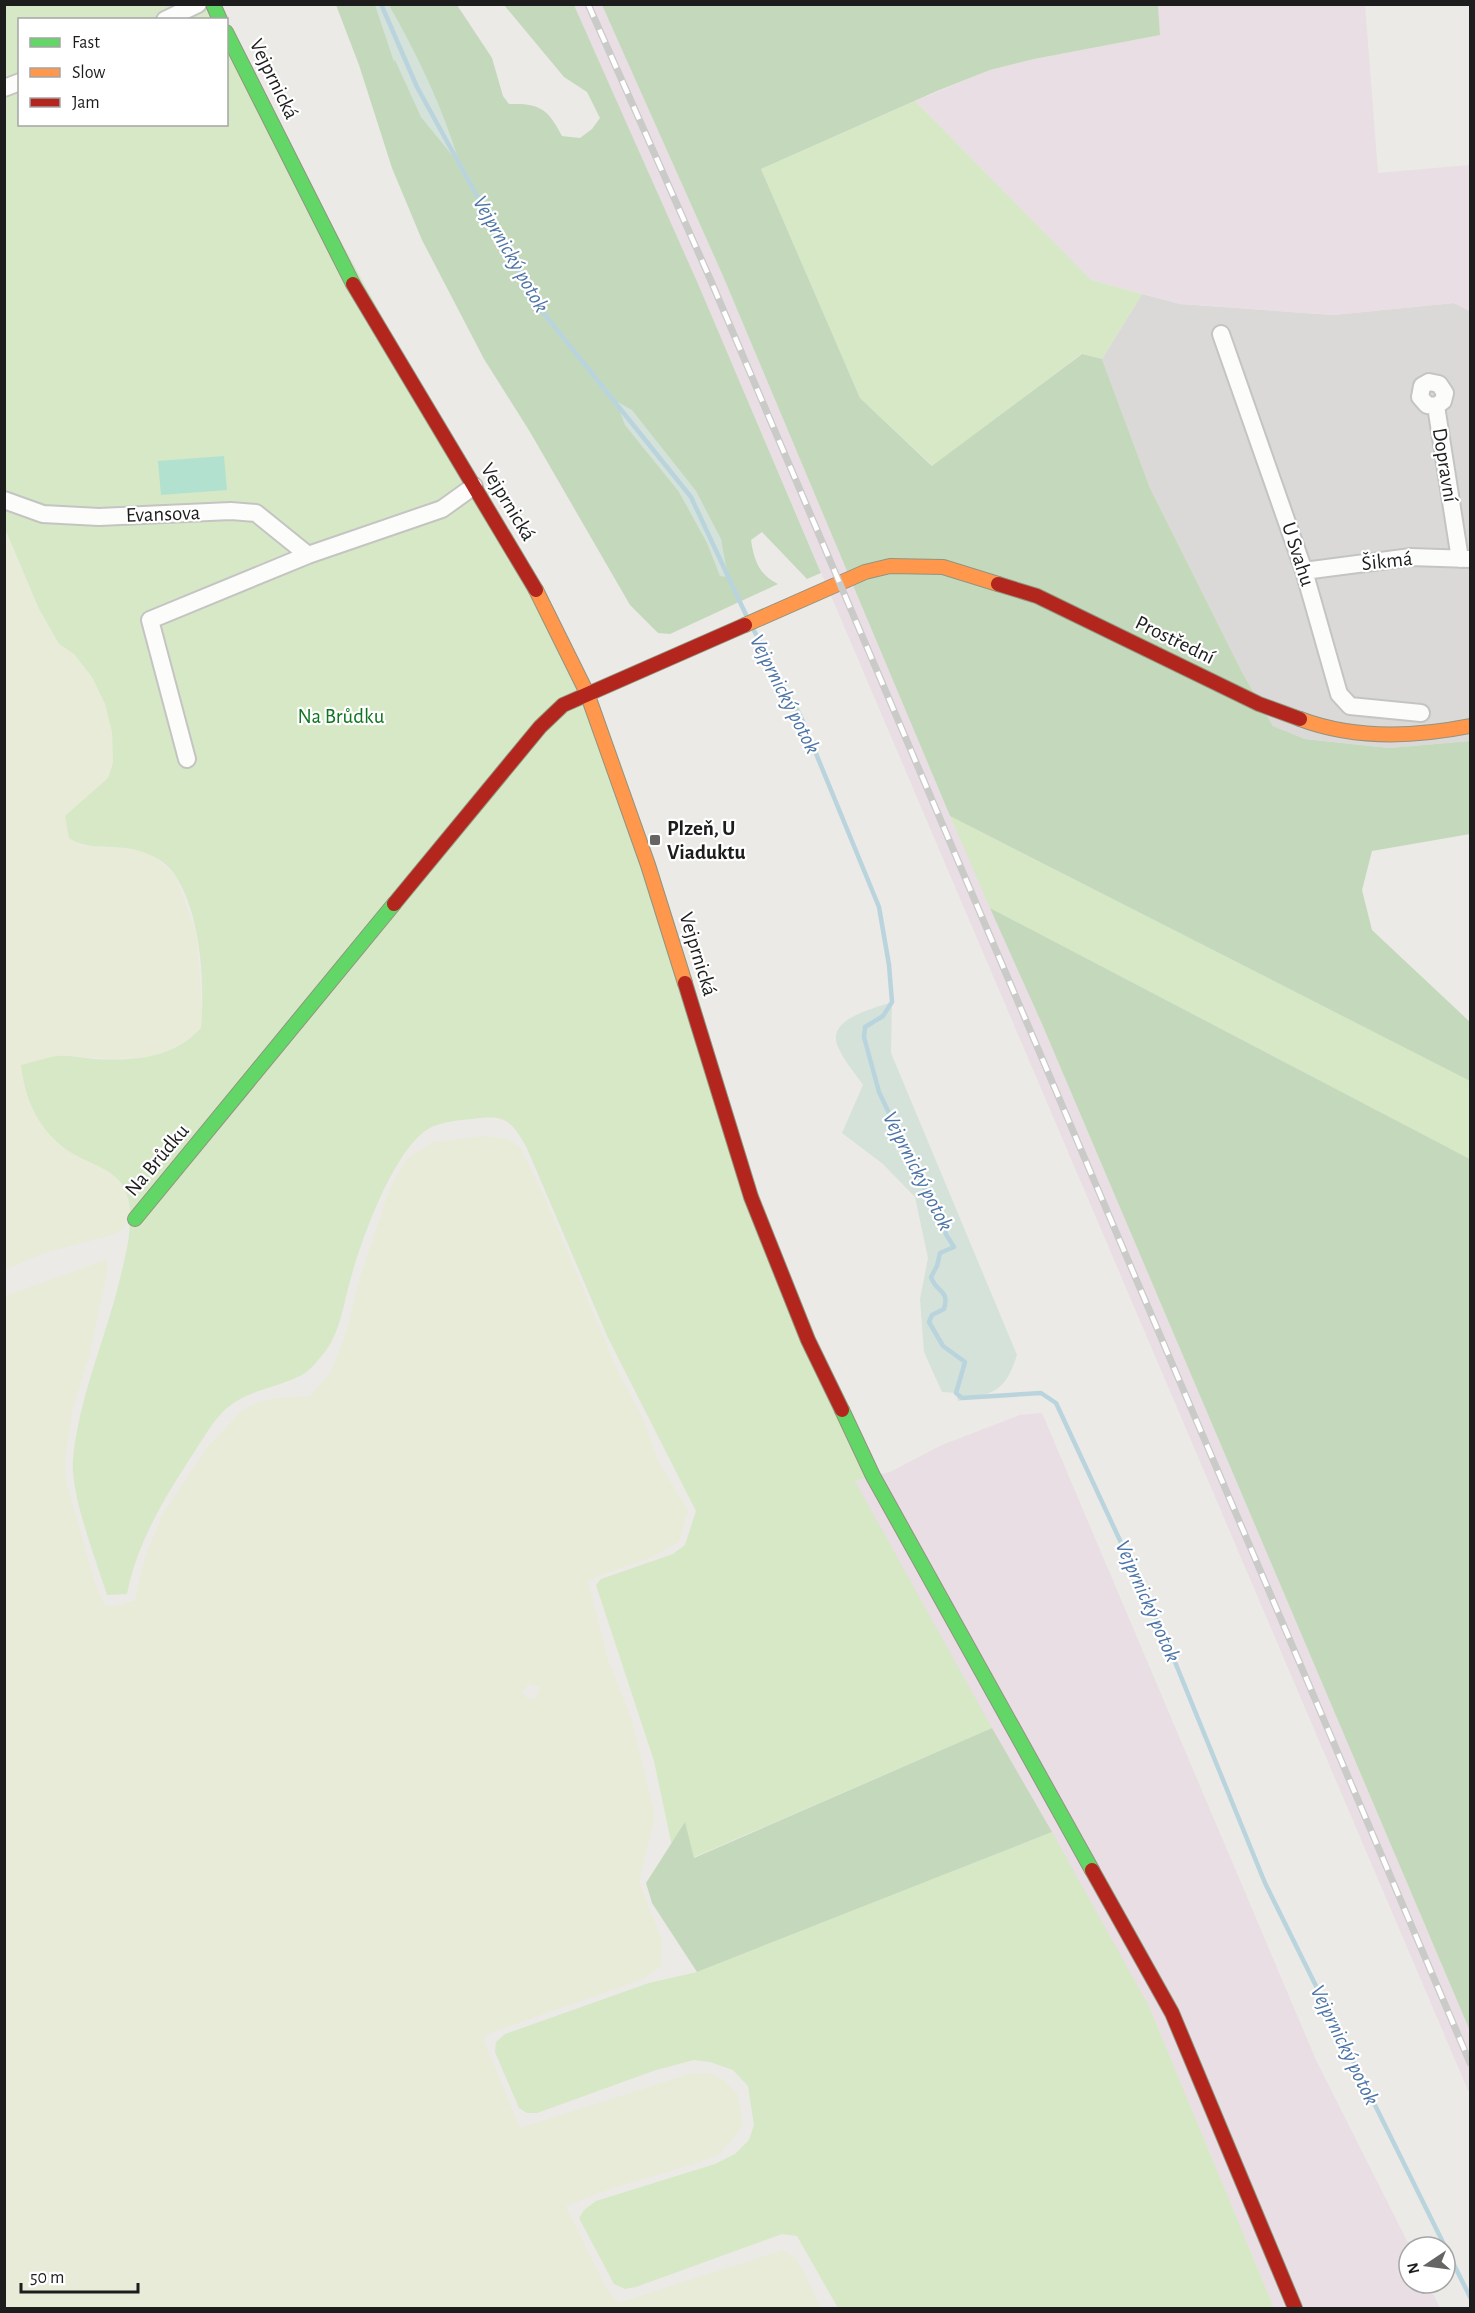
<svg xmlns="http://www.w3.org/2000/svg" width="1475" height="2313" font-family="'Alegreya Sans',sans-serif">
<rect width="100%" height="100%" fill="#ebeae6"/>
<path fill="#dad9d7" d="M1142,294L1180,304L1333,315L1454,303L1470,311V741L1389,748L1305,739L1273,726L1242,672L1150,488L1102,359Z"/>
<path fill="#e8dee4" d="M574,5H602L723,276L950,816L1042,1024L1470,2031V2095L699,286Z
M1158,5H1365L1378,173L1470,165V311L1454,303L1333,315L1180,304L1091,280L915,101L990,70L1034,59L1160,35Z
M1042,1413L1316,2060L1410,2247L1409,2283H1428L1440,2308H1274L1149,2006L957,1669L855,1481L890,1472L942,1445L1020,1415Z"/>
<path fill="#e9ebd9" fill-rule="evenodd" d="M4,529L39,609L59,644L74,654L92,677L105,704L112,732L113,763L108,778L66,816L79,845L134,849L154,856L175,875L196,931L202,1009L201,1029L188,1042L172,1051L147,1058L115,1059L72,1056L68,1150L112,1172L127,1194L130,1216L124,1228L113,1235L44,1253L5,1270Z
M483,1136L508,1139L520,1147L544,1196L616,1367L644,1421L659,1463L688,1510L679,1542L652,1557L596,1577L588,1582L608,1660L632,1720L655,1816L639,1881L662,1941L661,1966L643,1979L485,2035L484,2041L520,2128L689,2074L707,2073L724,2080L738,2095L743,2126L720,2154L694,2164L610,2189L566,2206L606,2288L618,2303L783,2250L797,2259L821,2308H5V1296L107,1259L108,1268L89,1357L73,1408L65,1462L66,1481L95,1583L105,1605L112,1607L135,1600L144,1560L163,1513L207,1448L242,1410L258,1402L278,1398L310,1396L331,1372L347,1330L359,1281L389,1190L407,1158L434,1142ZM529,1684L540,1687L536,1699L527,1698L522,1692Z"/>
<path fill="#d6e8c6" d="M4,5H213L220,19L20,20V124H226L227,32L587,693L751,1197L873,1476L855,1481L992,1728L676,1865L654,1761L596,1585L601,1579L673,1554L685,1545L696,1511L608,1338L526,1146C510,1118 503,1115 472,1119C459,1120 439,1122 428,1129C392,1152 360,1243 349,1285C343,1307 340,1330 327,1349C320,1358 312,1369 302,1375C277,1388 250,1389 227,1408C214,1419 204,1437 195,1451C166,1495 137,1542 127,1594L107,1595C96,1560 70,1494 73,1459C79,1398 104,1342 119,1283C125,1257 133,1231 129,1203C123,1168 92,1167 67,1150C38,1129 25,1100 21,1065C33,1062 45,1058 57,1056C70,1055 82,1058 94,1059C134,1061 173,1059 201,1028C205,983 201,914 175,875C166,861 151,854 136,850C114,844 88,851 69,838L65,816L108,778L113,763L112,732L105,704L92,677L74,654L59,644L39,609L5,529Z
M915,101L1091,280L1142,294L1102,359L1081,354L933,466L860,398L761,169Z
M950,816L1470,1081V1159L990,908Z
M1052,1832L1149,2006L1274,2308H838L797,2236L782,2234L636,2287L625,2289L614,2284L579,2218L584,2210L596,2201L715,2164L735,2154L749,2140L754,2125L748,2086L733,2070L710,2062L694,2060L656,2070L537,2113H527L519,2108L495,2052L496,2042L505,2034L649,1983L697,1972Z"/>
<path fill="#c4d9bc" d="M336,5H457L492,58L503,96L509,104C540,103 548,109 562,136L580,138L592,129L600,118L587,92L564,77L504,5H574L699,286L821,573L807,579L762,532L751,540C754,560 759,575 778,584L670,634L658,633L630,605L530,432L484,359L422,240L392,168L359,65Z
M602,5H1158L1160,35L1034,59L990,70L937,91L761,169L860,398L932,466L1082,354L1102,359L1150,488L1242,672L1273,726L1305,739L1389,748L1470,741V834L1372,851L1362,890L1372,930L1470,1022V1081L950,816L723,276Z
M990,908L1470,1159V2031L1042,1024Z
M992,1728L1052,1832L697,1972L652,1903L646,1883L685,1822L694,1858Z"/>
<path fill="#d4e2da" d="M375,5H389C418,56 443,108 460,165L421,117L395,60L394,62Z
M616,401L632,410L696,491L721,539L728,577L720,576L707,543L679,492L625,425Z
M892,1002L891,1053L1017,1355C1005,1392 995,1393 958,1401L956,1393L942,1392L924,1352L920,1299L928,1258L915,1197L883,1164L842,1133L863,1085C855,1073 845,1062 839,1049C823,1019 873,1009 892,1002Z"/>
<path fill="#b2e1d0" d="M224,456L227,490L161,495L158,461Z"/>
<g fill="none" stroke-linecap="round" stroke-linejoin="round">
<path stroke="#bad4dd" stroke-width="4.5" d="M381,4L417,87L537,305L691,497L747,617
M752,627L801,717L879,907L889,965L892,1002L883,1016L865,1027L864,1037L879,1092L947,1236L954,1247L940,1253L937,1266L931,1277C936,1293 950,1289 944,1309L932,1315L929,1322L943,1346L965,1362L956,1393L962,1398L1041,1393L1056,1403L1164,1635L1265,1883L1470,2297"/>
<g stroke="#c4c4c2" stroke-width="20">
<path id="street" d="M165,20L198,4
M4,88L20,82
M1221,334L1304,571L1339,694L1350,706L1421,713
M1436,406L1427,405L1420,397L1422,386L1429,382L1439,384L1445,393L1443,401L1436,406L1460,559
M4,500L43,514L99,517L231,511L256,513L308,555
M1304,571L1411,557L1470,559
M187,759L150,620L308,555L442,509L474,486"/>
</g>
<g stroke="#91947f" stroke-width="16">
<path id="fast" d="M213,4L220,20
M226,32L353,284
M135,1219L394,904
M842,1410L873,1476L1092,1870"/>
</g>
<g stroke="#91947f" stroke-width="16">
<path id="slow" d="M536,590L587,693L648,865L685,983
M745,625L865,572L890,566L943,567L998,584
M1300,719C1353,739 1415,737 1470,726"/>
</g>
<g stroke="#91947f" stroke-width="16">
<path id="jam" d="M353,284L536,590
M998,584L1037,596L1259,704L1300,719
M394,904L540,727L563,705L745,625
M685,983L751,1197L808,1340L842,1410
M1092,1870L1172,2013L1295,2308"/>
</g>
<use href="#street" stroke="#fcfcfb" stroke-width="16"/>
<use href="#fast" stroke="#63d668" stroke-width="14"/>
<use href="#slow" stroke="#ff974d" stroke-width="14"/>
<use href="#jam" stroke="#b3261e" stroke-width="14"/>
<g stroke="#cacac9" stroke-width="7">
<path id="rail" d="M588,4L711,281L1470,2063"/>
</g>
<use href="#rail" stroke="#fff" stroke-width="4.5" stroke-dasharray="14" stroke-linecap="butt"/>
</g>
<rect fill="#656563" stroke="#fff" stroke-width="2" x="649" y="834" width="12" height="12" rx="3"/>
<g text-anchor="middle" dominant-baseline="central" stroke-width="4.5" stroke-linejoin="round" paint-order="stroke">
<g font-size="21" fill="#1d1d1d" stroke="#fff">
<text transform="translate(274 79) rotate(64)">Vejprnická</text>
<text transform="translate(1445 465) rotate(81)">Dopravní</text>
<text transform="translate(508 502) rotate(59)">Vejprnická</text>
<text transform="translate(163 514) rotate(-2)">Evansova</text>
<text transform="translate(1298 554) rotate(72)">U Svahu</text>
<text transform="translate(1387 561) rotate(-6)">Šikmá</text>
<text transform="translate(1175 640) rotate(26)">Prostřední</text>
<text transform="translate(698 954) rotate(73)">Vejprnická</text>
<text transform="translate(157 1160) rotate(-50)">Na Brůdku</text>
</g>
<g font-size="21" fill="#10751f" stroke="#fff">
<text x="341" y="716">Na Brůdku</text>
</g>
<g font-size="21" font-weight="bold" fill="#1d1d1d" stroke="#fff" text-anchor="start">
<text x="667" y="828">Plzeň, U<tspan x="667" dy="24">Viaduktu</tspan></text>
</g>
<g font-size="22" font-style="italic" fill="#4e75a7" stroke="#fff">
<text transform="translate(511 254) rotate(60)">Vejprnický potok</text>
<text transform="translate(785 694) rotate(63)">Vejprnický potok</text>
<text transform="translate(918 1171) rotate(63)">Vejprnický potok</text>
<text transform="translate(1148 1601) rotate(66)">Vejprnický potok</text>
<text transform="translate(1345 2045) rotate(64)">Vejprnický potok</text>
</g>
</g>
<rect width="1475" height="2313" fill="none" stroke="#1d1d1d" stroke-width="12"/>
<rect x="18" y="18" width="210" height="108" fill="#ffffff" stroke="#a5a5a5" stroke-width="1.5"/>
<rect x="30" y="38" width="30" height="9" fill="#63d668" stroke="#a5a5a5" stroke-width="1.5"/>
<text x="72" y="48" font-size="18" fill="#1d1d1d">Fast</text>
<rect x="30" y="68" width="30" height="9" fill="#ff974d" stroke="#a5a5a5" stroke-width="1.5"/>
<text x="72" y="78" font-size="18" fill="#1d1d1d">Slow</text>
<rect x="30" y="98" width="30" height="9" fill="#b3261e" stroke="#a5a5a5" stroke-width="1.5"/>
<text x="72" y="108" font-size="18" fill="#1d1d1d">Jam</text>
<g transform="translate(1427 2265) rotate(257)"><circle r="28" fill="#ffffff" stroke="#a5a5a5" stroke-width="1.5"/>
<path d="M0-4.5L10 22L0 15L-10 22Z" fill="#656563"/>
<text y="-9" font-size="16" font-weight="bold" text-anchor="middle" fill="#1d1d1d">N</text>
</g>
<path d="M21 2283v9h117v-9" fill="none" stroke="#1d1d1d" stroke-width="3"/>
<text x="30" y="2283" font-size="18" fill="#1d1d1d" stroke="#ffffff" stroke-width="4.5" paint-order="stroke">50 m</text>
</svg>
